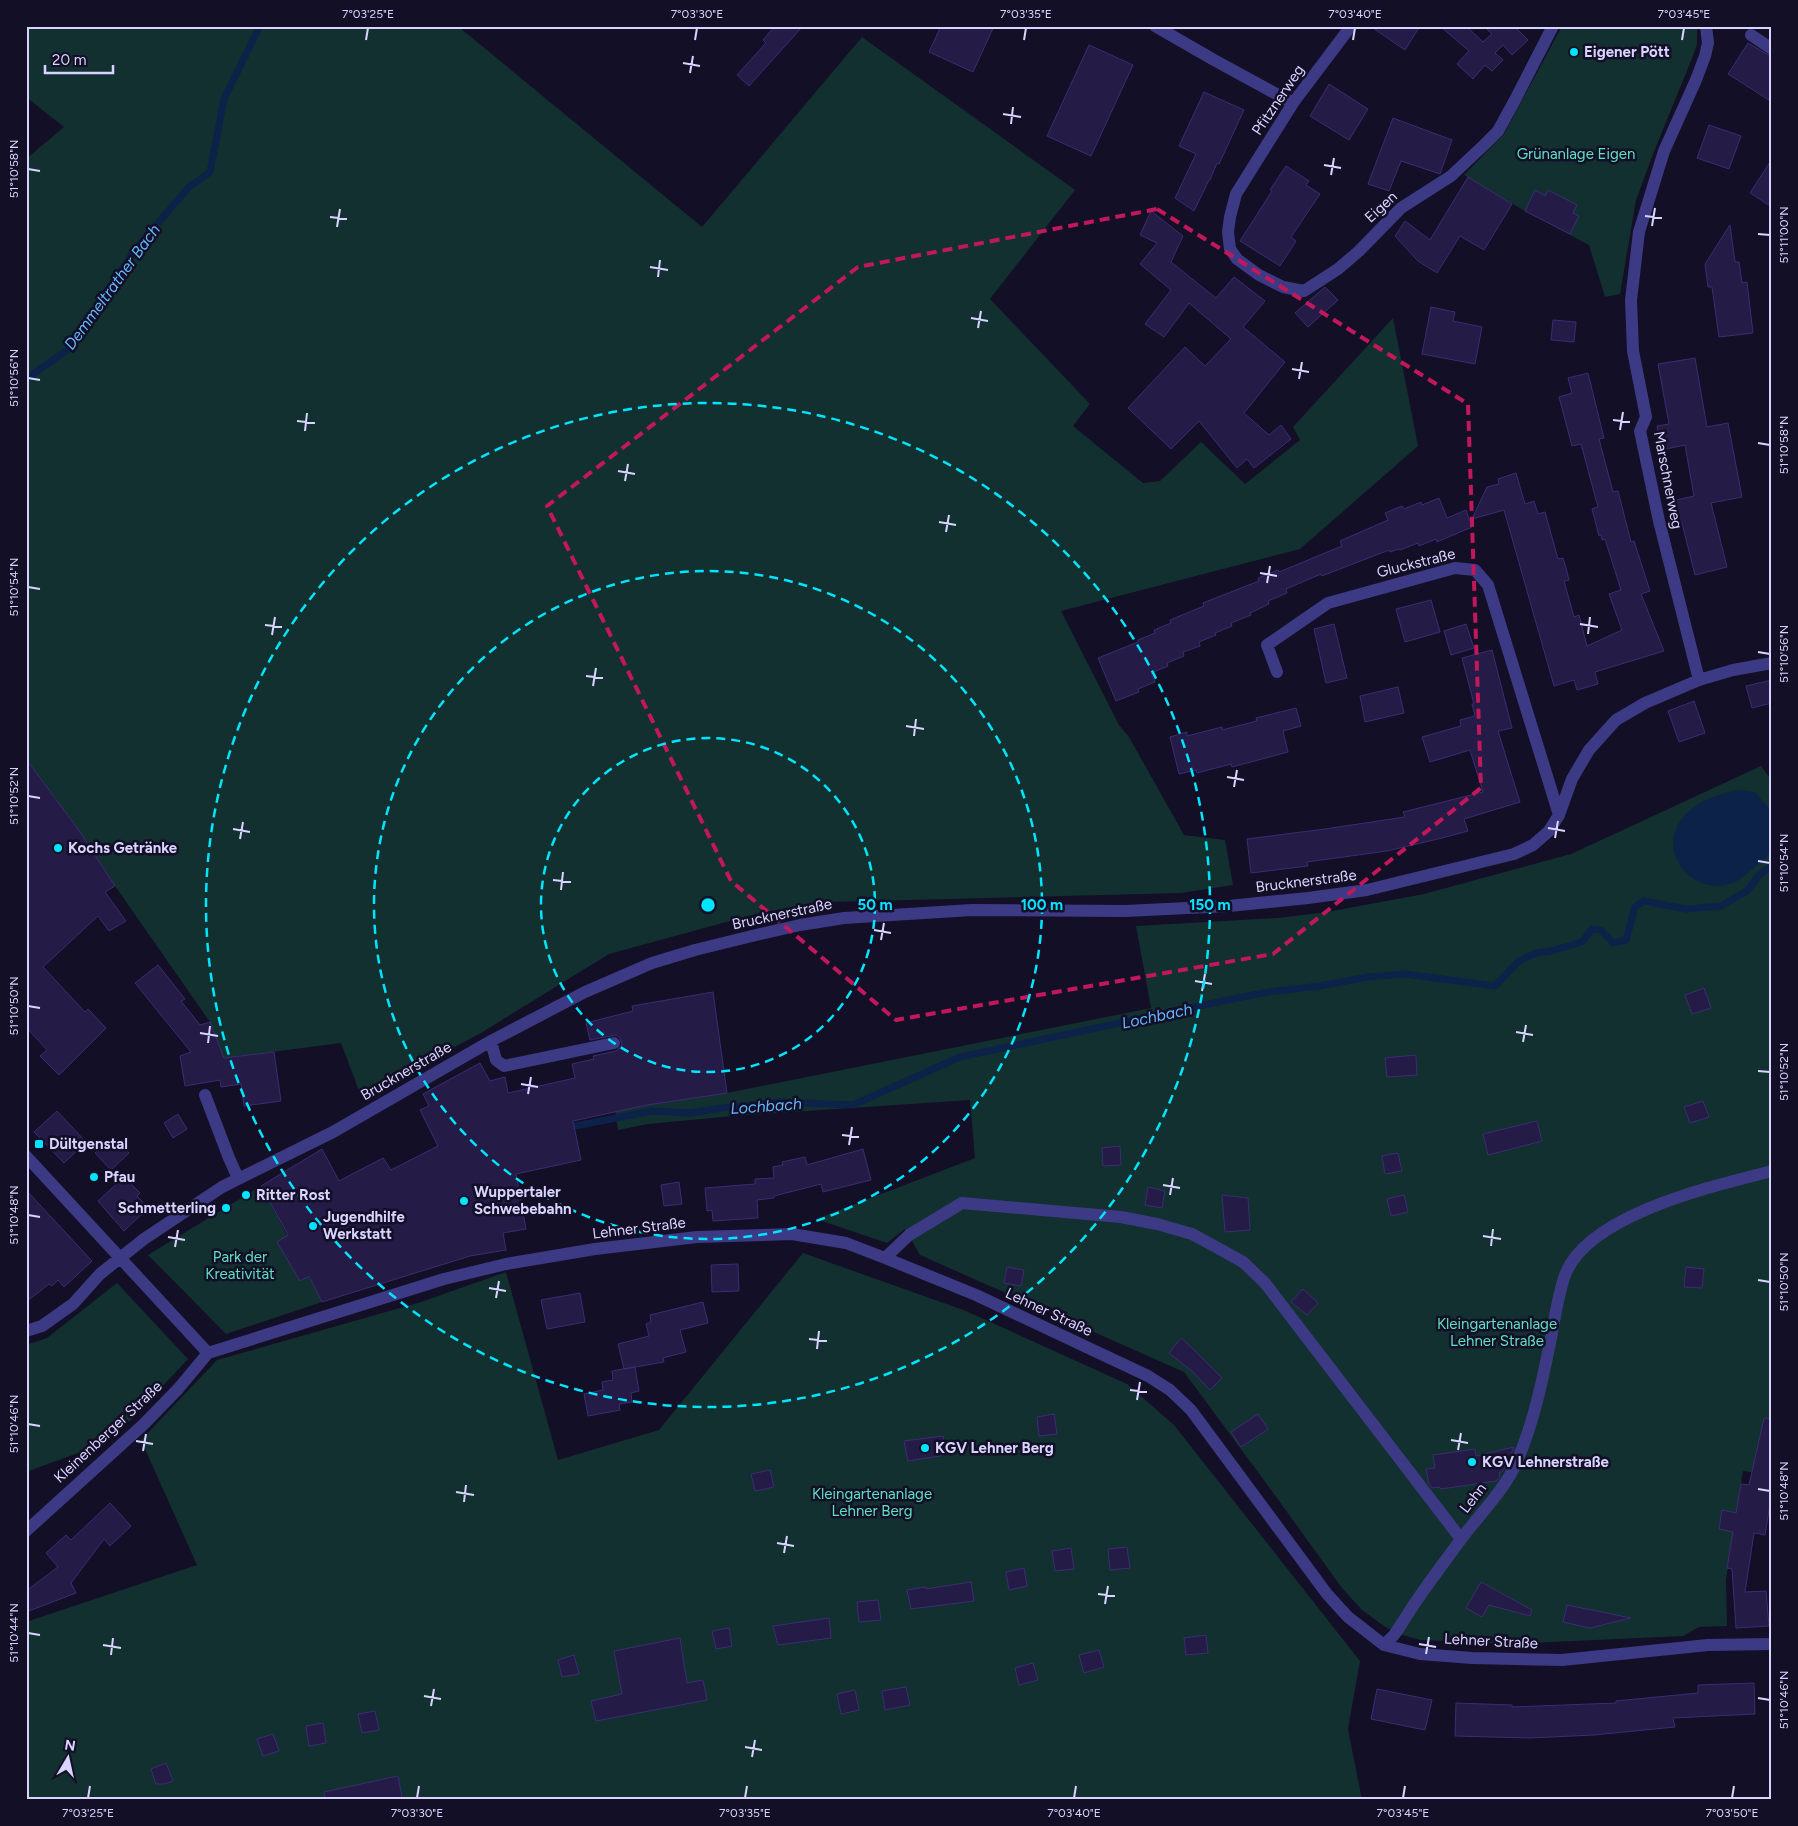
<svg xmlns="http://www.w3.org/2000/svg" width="1798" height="1826" font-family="Figtree,sans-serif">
<rect width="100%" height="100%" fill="#130f26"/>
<path fill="#12302f" d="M26,26H461L460,28L702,227L862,37L1075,190L990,299L1090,404L1073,426L1143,483L1160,481L1201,442L1245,484L1300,440L1293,427L1393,318L1418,446L1300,549L1061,611L1119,725L1129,737L1184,835L1225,840L1233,885L1181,893L827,902L763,912L609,954L481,1033L361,1096L341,1043L224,1058L210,1022L115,886L78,829L26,759V159L64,127L26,97Z
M1562,26H1697V44L1693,56L1655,149L1636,200L1620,294L1605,297L1589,245L1525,211L1464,175L1504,134Z
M1761,766L1772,781V1475L1743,1471L1726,1580L1727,1626L1699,1627L1683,1636L1510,1644L1420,1640L1396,1633L1384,1626L1362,1610L1342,1588L1266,1483L1184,1372L920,1255L905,1229L887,1243L816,1219L975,1158L970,1100L733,1116L648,1124L618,1130L615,1111L647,1105L727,1093L1151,1008L1136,926L1278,918L1327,912L1424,894L1571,854Z
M261,1186L322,1302L226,1334L148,1255Z
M803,1253L966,1311L1127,1384L1174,1425L1360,1661L1348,1729L1362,1800H26V1622L197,1565L141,1440L217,1360L421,1302L506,1272L558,1460L659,1430Z
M117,1283L188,1359L132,1419L100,1445L26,1472V1345L47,1338Z"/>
<path fill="#0c2248" d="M1738,790L1755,792C1761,800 1770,807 1772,817C1774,828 1773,845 1768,855C1765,861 1757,865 1751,870C1747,873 1744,877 1740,879C1719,893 1693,885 1680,865C1673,856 1671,840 1676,829C1686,805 1713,795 1738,790Z"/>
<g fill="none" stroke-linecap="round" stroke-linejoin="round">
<path stroke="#0c2248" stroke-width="7" d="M26,379L70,348L134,251L189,187L210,172L224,99L260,26
M565,1128L652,1111L690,1113L722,1108L779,1102L853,1105L960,1057L1237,998L1268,992L1320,986L1367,977L1405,974L1495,986L1519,961L1536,953L1551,951L1582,942L1592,929L1601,930L1613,943L1626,940L1635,907L1644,901L1686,909L1721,906L1747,891L1760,874L1772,866"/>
</g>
<path fill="#241b47" stroke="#3b2d73" d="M775,26H803L749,86L737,75L766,43L763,40Z
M941,26H994L973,72L929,52Z
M1370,26H1420L1405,50Z
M1440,26H1466L1483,42L1492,34L1484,26H1520L1517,29L1528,40L1512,55L1503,45L1495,53L1503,60L1492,71L1485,65L1473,79L1457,64L1469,51Z
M1748,43L1772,57V102L1728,74Z
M1089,45L1133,65L1091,156L1047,136Z
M1329,84L1368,109L1349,140L1310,116Z
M1204,92L1244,110L1219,164L1217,163L1210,180H1209L1194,211L1175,198L1196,154L1179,146Z
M1393,118L1452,140L1440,174L1401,161L1389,191L1368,184Z
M1709,125L1741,136L1729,169L1697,158Z
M1772,159V207L1750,193Z
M1286,166L1309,181L1306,185L1320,194L1291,237L1296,241L1280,266L1240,241L1272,191L1270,190Z
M1468,177L1512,204L1484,250L1460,236L1437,273L1418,261L1395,236L1405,221L1430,240Z
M1535,190L1545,196L1548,190L1577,205L1573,213L1579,216L1570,234L1525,211Z
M1151,211L1183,236L1171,262L1216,298L1234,277L1265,301L1243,327L1285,362L1244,413L1269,435L1281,425L1291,439L1254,468L1247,459L1237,468L1199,421L1171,449L1128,408L1185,347L1205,366L1231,339L1189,303L1164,337L1145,324L1171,290L1140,264L1157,243L1140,235Z
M1730,225L1735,262H1739L1742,283L1747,282L1753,333L1719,337L1712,287H1708L1705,264Z
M1325,287L1338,300L1308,327L1295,313Z
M1431,307L1455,312L1453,321L1482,327L1475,364L1422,354Z
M1553,320L1576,322L1574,342L1551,340Z
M1695,358L1707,427L1728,423L1742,497L1711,503L1727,567L1695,575L1682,523L1677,524L1672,501L1694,496L1685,445L1661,450L1657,426L1669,424L1658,364Z
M1588,373L1604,438L1599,439L1613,492L1618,491L1631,542L1634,541L1650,591L1641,594L1664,651L1595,672L1598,684L1577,690L1574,680L1554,686L1504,510L1472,519L1487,487L1499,484L1498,479L1516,473L1525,504L1534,501L1538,514L1545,512L1558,559L1563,558L1566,568L1569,580L1564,581L1574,617L1579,615L1587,646L1622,630L1609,594L1621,590L1605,539L1602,540L1601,535L1599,536L1592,509L1598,507L1581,444L1572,446L1559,397L1572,393L1568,378Z
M1439,498L1447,518L1466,510L1472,527L1437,542L1436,539L1419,546L1418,543L1400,550L1399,549L1390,552L1389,550L1322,576L1321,574L1286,589L1287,593L1268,601L1269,604L1250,613L1251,615L1231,623L1232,626L1215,633L1216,635L1199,642L1200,646L1183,652L1184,656L1167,663L1168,666L1151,673L1155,682L1138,689L1139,692L1116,701L1098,658L1138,642V640L1155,633L1154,630L1171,623L1170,620L1204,606L1203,603L1259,581L1258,578L1278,570L1279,572L1342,546L1340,541L1388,520L1385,513L1402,506L1404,509L1421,502L1422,505Z
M1431,600L1440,632L1405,642L1396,609Z
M1334,624L1347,678L1326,683L1314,629Z
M1466,624L1474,648L1451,655L1444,631Z
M1492,650L1512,728L1498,731L1520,802L1464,819L1468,831L1442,838L1387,851L1307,862L1308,866L1251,873L1247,839L1325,829L1405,817L1403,812L1483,792L1470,750L1430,762L1422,737L1461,726L1460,720L1475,716L1472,704H1474L1462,658Z
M1772,680V703L1752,708L1746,686Z
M1398,687L1404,713L1365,722L1360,696Z
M1694,701L1705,733L1679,742L1668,711Z
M1296,708L1301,726L1283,731L1288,752L1232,767L1231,764L1197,773L1196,770L1179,774L1170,737L1187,732V736L1222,727V730L1257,721L1256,718Z
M26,759L78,829L115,886L105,892L126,921L109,931L98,916L43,967L85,1012L88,1009L106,1028L59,1075L40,1056L47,1050L26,1027Z
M158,965L185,999L181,1001L200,1025L210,1022L224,1058L274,1052L281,1101L244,1106L241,1084L221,1087L220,1080L185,1086L180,1056L191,1052L135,983Z
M1704,988L1711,1008L1692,1014L1685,995Z
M713,992L727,1093L647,1105L573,1121L581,1160L516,1174L526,1229L503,1233L506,1250L470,1256L322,1302L309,1276L300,1281L277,1242L288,1235L261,1186L322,1149L339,1181L383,1158L391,1170L438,1146L420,1110L429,1106L423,1094L480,1063L490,1081L505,1077L508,1093L575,1078L572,1064L594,1059L593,1056L616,1051L622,1045L620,1038L616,1035L590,1040L586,1023L633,1011L632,1006Z
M1416,1055L1417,1075L1387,1077L1385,1058Z
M1703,1101L1709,1117L1690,1123L1684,1107Z
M57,1111L86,1142L64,1163L34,1132Z
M178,1114L187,1129L173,1138L164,1123Z
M1537,1121L1542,1141L1488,1155L1483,1134Z
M113,1136L129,1153L111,1170L95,1153Z
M1120,1146L1121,1165L1103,1166L1102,1148Z
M863,1149L871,1180L823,1192L821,1184L774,1196V1198L757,1200L758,1218L713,1221L712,1210L707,1211L705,1188L755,1184V1179L774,1178L773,1167L783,1165L782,1162L805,1157L807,1165Z
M1398,1153L1402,1171L1385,1174L1382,1156Z
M124,1177L140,1193L137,1196L148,1208L124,1231L98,1201Z
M679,1182L682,1204L664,1206L661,1185Z
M1148,1187L1165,1191L1162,1208L1145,1205Z
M26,1190L92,1261L64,1287L58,1280L52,1286L49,1284L26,1302Z
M1222,1195L1248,1198L1250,1230L1225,1232Z
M1404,1195L1408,1212L1391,1216L1387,1199Z
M738,1264L739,1291L712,1292L711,1265Z
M1007,1267L1024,1270L1021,1286L1004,1283Z
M1686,1267L1704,1269L1702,1288L1684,1287Z
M1303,1289L1318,1303L1307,1315L1291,1302Z
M580,1293L585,1322L547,1329L541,1300Z
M703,1302L708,1323L680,1330L686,1352L663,1358L664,1362L624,1369L618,1344L649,1336L646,1324L651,1322L650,1315Z
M1181,1338L1193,1349L1222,1378L1210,1390L1193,1372L1169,1353Z
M635,1367L639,1391L631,1393L632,1402L619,1404L620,1410L588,1416L584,1394L603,1390L602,1382L613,1380L612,1371Z
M1054,1414L1057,1434L1039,1436L1037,1417Z
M1258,1414L1268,1429L1241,1447L1231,1432Z
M1764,1418L1772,1419V1492L1765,1535L1754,1533L1745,1592L1766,1591L1769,1626L1736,1628L1732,1569L1727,1568L1733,1532L1719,1529L1722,1510L1736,1513L1741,1484L1749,1485Z
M943,1436L946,1455L908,1461L904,1441Z
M1514,1447L1505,1467L1502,1472H1499L1500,1477L1496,1481L1441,1489L1439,1487L1432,1488L1429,1484L1426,1469L1435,1468L1433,1455L1475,1449L1476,1456Z
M770,1470L774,1487L755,1491L751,1474Z
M110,1503L131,1526L110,1546L104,1539L71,1583L76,1593L26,1612V1591L58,1567L46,1553L66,1535L71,1540Z
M1127,1547L1130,1568L1110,1570L1108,1549Z
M1071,1548L1074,1569L1055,1571L1052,1551Z
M1024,1568L1027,1586L1009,1590L1006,1572Z
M971,1582L974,1601L911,1609L907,1590L926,1587V1589Z
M1481,1582L1532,1610L1530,1616L1489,1605L1482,1617L1466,1608Z
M878,1600L881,1620L859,1622L857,1602Z
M1567,1605L1631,1618L1590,1628L1563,1622Z
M829,1618L831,1638L778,1645L773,1626Z
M729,1628L732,1646L716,1649L712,1631Z
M1206,1635L1208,1653L1186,1655L1184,1638Z
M680,1638L687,1683L703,1680L707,1700L596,1721L591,1701L622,1694L614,1651Z
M1099,1650L1104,1667L1084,1673L1079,1655Z
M574,1655L579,1674L562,1677L558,1660Z
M1033,1663L1038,1680L1019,1685L1015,1668Z
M1754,1683L1755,1714L1673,1718L1675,1727L1594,1735L1529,1738L1455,1736L1456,1703L1512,1705V1707L1616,1703V1701L1698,1693V1685Z
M906,1687L910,1705L885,1710L882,1691Z
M1377,1689L1432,1700L1425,1730L1371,1719Z
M855,1690L859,1710L841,1714L837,1694Z
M375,1711L379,1730L362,1733L358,1714Z
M323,1723L326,1743L309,1746L306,1726Z
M273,1734L279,1751L263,1756L257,1739Z
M166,1763L173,1781L164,1784H156L151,1769Z
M398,1776L402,1797L386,1800H325L324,1792Z"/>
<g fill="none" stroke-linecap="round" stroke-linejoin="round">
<path stroke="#3d3a85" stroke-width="12" d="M1155,26L1214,60L1293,103
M1351,26L1293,103L1236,194L1230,217L1228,232L1230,249L1237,259L1259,275L1283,287L1304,291L1338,269L1359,251L1401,208L1451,176L1484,145L1498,131L1515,100L1553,26
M1751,35L1772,49
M1277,672L1267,645L1328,603L1455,568L1475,570L1488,585L1559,815
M1699,680L1659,521L1640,431L1646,417L1633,351L1631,300L1639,232L1664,151L1696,80L1705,56L1708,43L1706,26
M491,1041L496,1060L504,1066L614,1043
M205,1095L229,1158L238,1178
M26,1156L208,1353
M885,1258L909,1235L962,1203L1121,1217L1157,1224L1192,1234L1216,1247L1243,1262L1265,1283L1461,1539
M26,1331L42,1326L73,1304L100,1274L144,1239L222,1187L333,1132L491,1041L585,992L652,963L695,950L756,935L800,925L844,918L972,910L1125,911L1229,906L1308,898L1367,890L1514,854L1533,845L1549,831L1559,815L1572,779L1589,750L1616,720L1645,703L1699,680L1733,670L1772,663
M208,1353L444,1279L506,1264L595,1249L697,1237L792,1234L846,1243L885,1258L976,1295L1148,1376L1170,1390L1191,1410L1327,1594L1348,1617L1384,1645L1420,1654L1472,1658L1562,1660L1708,1645L1772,1644
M26,1531L144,1424L178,1389L208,1353
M1384,1645L1394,1635C1400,1627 1405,1618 1411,1609C1426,1586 1443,1564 1459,1542C1479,1514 1505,1491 1518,1459C1534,1421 1543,1378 1551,1338C1555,1317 1558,1295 1565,1275C1588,1214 1714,1186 1772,1171"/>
</g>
<path fill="none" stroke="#c2185b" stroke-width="4" stroke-dasharray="10 6" stroke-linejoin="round" d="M1157,209L1468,404L1481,788L1273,954L896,1020L731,881L547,506L858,267Z"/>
<path fill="none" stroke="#d9d4ff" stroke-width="2" d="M366,40L368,28M695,40L697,28M1024,40L1026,28M1353,40L1355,28M1682,40L1684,28M683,63L700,66M690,73L693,56M1003,114L1021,117M1011,124L1013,107M1324,165L1341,168M28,169L40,171M1331,175L1334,158M1645,216L1662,218M330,217L347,219M1652,226L1655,208M337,227L340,209M1758,234L1770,235M650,267L668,270M658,277L660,260M971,318L988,321M978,328L981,311M1292,369L1309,372M28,378L40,380M1299,379L1302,362M1613,420L1630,422M297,421L315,423M1620,430L1623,412M305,431L307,413M1758,443L1770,445M618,471L635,474M625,481L628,464M939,522L956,525M946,532L949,515M1260,573L1277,576M1267,583L1270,566M28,587L40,589M1580,624L1598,627M265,625L282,627M1588,634L1590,617M272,635L275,617M1758,652L1770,654M586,676L603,678M593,686L596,668M906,726L924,729M914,736L916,719M1227,777L1244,780M1234,787L1237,770M28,796L40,798M1548,828L1565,831M233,829L250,832M1555,838L1558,821M240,839L243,822M1758,861L1770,863M553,880L571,882M561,890L563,872M874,930L891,933M881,940L884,923M1195,981L1212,984M1202,991L1205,974M28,1006L40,1008M1516,1032L1533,1035M200,1033L218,1036M1523,1042L1526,1025M208,1043L210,1026M1758,1071L1770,1072M521,1084L538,1087M528,1094L531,1077M842,1135L859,1137M849,1145L852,1127M1163,1185L1180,1188M1170,1195L1173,1178M28,1215L40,1217M1483,1236L1501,1239M168,1237L185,1240M1491,1246L1493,1229M175,1247L178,1230M1758,1280L1770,1282M489,1288L506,1291M496,1298L499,1281M809,1339L827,1341M817,1349L819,1331M1130,1390L1147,1392M1137,1400L1140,1382M28,1424L40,1426M1451,1440L1468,1443M136,1441L153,1444M1458,1450L1461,1433M143,1451L146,1434M1758,1489L1770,1491M456,1492L474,1495M464,1502L466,1485M777,1543L794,1546M784,1553L787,1536M1098,1594L1115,1596M1105,1604L1108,1586M28,1633L40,1635M1419,1644L1436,1647M103,1645L121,1648M1426,1654L1429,1637M111,1655L113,1638M424,1696L441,1699M1758,1698L1770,1700M431,1706L434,1689M745,1747L762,1750M752,1757L755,1740M88,1798L90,1786M417,1798L419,1786M745,1798L747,1786M1074,1798L1076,1786M1403,1798L1405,1786M1732,1798L1734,1786"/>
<g fill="none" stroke="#00e5ff" stroke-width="2.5" stroke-dasharray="9 6">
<circle cx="708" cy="905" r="167"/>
<circle cx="708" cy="905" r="334"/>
<circle cx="708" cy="905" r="502"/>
</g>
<g fill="#00e5ff" stroke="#130f26" stroke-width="2">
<circle cx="1574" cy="52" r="5"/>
<circle cx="58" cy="848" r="5"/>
<rect x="34" y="1139" width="10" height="10" rx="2.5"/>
<circle cx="94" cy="1177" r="5"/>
<circle cx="246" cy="1195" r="5"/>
<circle cx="464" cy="1201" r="5"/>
<circle cx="226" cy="1208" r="5"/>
<circle cx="313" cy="1226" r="5"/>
<circle cx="925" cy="1448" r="5"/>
<circle cx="1472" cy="1462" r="5"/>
</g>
<g text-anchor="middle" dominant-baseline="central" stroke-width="5" stroke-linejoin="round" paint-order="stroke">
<g font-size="15" font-weight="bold" fill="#d9d4ff" stroke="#130f26" text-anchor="start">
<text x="1584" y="52">Eigener Pött</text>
<text x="68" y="848">Kochs Getränke</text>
<text x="49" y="1144">Dültgenstal</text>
<text x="104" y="1177">Pfau</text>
<text x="474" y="1192">Wuppertaler<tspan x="474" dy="17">Schwebebahn</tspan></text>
<text x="256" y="1195">Ritter Rost</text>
<text x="216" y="1208" text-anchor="end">Schmetterling</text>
<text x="323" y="1217">Jugendhilfe<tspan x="323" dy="17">Werkstatt</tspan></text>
<text x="935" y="1448">KGV Lehner Berg</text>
<text x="1482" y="1462">KGV Lehnerstraße</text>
</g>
<g font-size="15" fill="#d9d4ff" stroke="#130f26">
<text transform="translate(1278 100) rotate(-56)">Pfitznerweg</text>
<text transform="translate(1381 207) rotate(-43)">Eigen</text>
<text transform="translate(1668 480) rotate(79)">Marschnerweg</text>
<text transform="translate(1416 563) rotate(-14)">Gluckstraße</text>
<text transform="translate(1306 881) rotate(-7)">Brucknerstraße</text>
<text transform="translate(782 914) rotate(-12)">Brucknerstraße</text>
<text transform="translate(406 1071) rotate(-30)">Brucknerstraße</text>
<text transform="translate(639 1228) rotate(-7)">Lehner Straße</text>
<text transform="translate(1049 1312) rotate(25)">Lehner Straße</text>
<text transform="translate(108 1432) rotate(-43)">Kleinenberger Straße</text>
<text transform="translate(1473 1498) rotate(-52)">Lehn</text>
<text transform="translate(1491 1641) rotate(3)">Lehner Straße</text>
</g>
<g font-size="15" fill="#5fe0c0" stroke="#130f26">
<text x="1576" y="154">Grünanlage Eigen</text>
<text x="240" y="1257">Park der<tspan x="240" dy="17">Kreativität</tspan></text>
<text x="1497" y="1324">Kleingartenanlage<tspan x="1497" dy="17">Lehner Straße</tspan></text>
<text x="872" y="1494">Kleingartenanlage<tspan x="872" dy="17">Lehner Berg</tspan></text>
</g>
<g font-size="16" font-style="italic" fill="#62b6ff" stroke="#130f26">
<text transform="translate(112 287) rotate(-54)">Demmeltrather Bach</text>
<text transform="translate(1157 1016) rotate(-12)">Lochbach</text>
<text transform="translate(766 1106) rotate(-4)">Lochbach</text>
</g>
</g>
<circle cx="708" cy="905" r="8" fill="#00e5ff" stroke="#130f26" stroke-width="2.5"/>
<g font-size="15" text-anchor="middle" font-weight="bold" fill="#00e5ff" stroke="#130f26" stroke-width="5" stroke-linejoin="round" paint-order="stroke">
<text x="875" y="910">50 m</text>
<text x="1042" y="910">100 m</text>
<text x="1210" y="910">150 m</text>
</g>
<rect width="1798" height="1826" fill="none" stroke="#130f26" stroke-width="55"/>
<g transform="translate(68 1758) rotate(9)" stroke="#130f26" stroke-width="4" paint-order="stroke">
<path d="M0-4L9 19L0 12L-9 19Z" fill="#d9d4ff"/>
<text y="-8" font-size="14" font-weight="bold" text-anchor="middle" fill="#d9d4ff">N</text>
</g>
<path d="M45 65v8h68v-8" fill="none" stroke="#d9d4ff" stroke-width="2.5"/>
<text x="52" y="65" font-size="15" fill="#d9d4ff" stroke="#130f26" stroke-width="4" paint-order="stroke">20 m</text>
<rect x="28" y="28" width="1742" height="1770" fill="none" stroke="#d9d4ff" stroke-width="2"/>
<g font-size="12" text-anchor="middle" fill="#d9d4ff">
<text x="368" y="18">7°03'25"E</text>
<text x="697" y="18">7°03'30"E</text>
<text x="1026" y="18">7°03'35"E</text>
<text x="1355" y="18">7°03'40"E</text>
<text x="1684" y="18">7°03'45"E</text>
<text transform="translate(14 169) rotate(-90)" y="4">51°10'58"N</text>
<text transform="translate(1784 235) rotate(-90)" y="4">51°11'00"N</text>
<text transform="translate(14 378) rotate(-90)" y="4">51°10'56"N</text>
<text transform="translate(1784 445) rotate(-90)" y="4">51°10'58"N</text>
<text transform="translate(14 587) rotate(-90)" y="4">51°10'54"N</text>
<text transform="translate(1784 654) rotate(-90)" y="4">51°10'56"N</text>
<text transform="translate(14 796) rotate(-90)" y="4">51°10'52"N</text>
<text transform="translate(1784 863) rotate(-90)" y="4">51°10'54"N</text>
<text transform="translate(14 1006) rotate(-90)" y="4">51°10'50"N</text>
<text transform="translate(1784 1072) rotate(-90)" y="4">51°10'52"N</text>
<text transform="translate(14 1215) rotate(-90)" y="4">51°10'48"N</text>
<text transform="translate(1784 1282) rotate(-90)" y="4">51°10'50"N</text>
<text transform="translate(14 1424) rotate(-90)" y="4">51°10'46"N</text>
<text transform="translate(1784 1491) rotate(-90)" y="4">51°10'48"N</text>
<text transform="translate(14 1633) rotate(-90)" y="4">51°10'44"N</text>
<text transform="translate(1784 1700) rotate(-90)" y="4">51°10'46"N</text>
<text x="88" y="1817">7°03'25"E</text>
<text x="417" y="1817">7°03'30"E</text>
<text x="745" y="1817">7°03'35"E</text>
<text x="1074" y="1817">7°03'40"E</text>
<text x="1403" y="1817">7°03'45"E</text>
<text x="1732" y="1817">7°03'50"E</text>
</g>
</svg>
